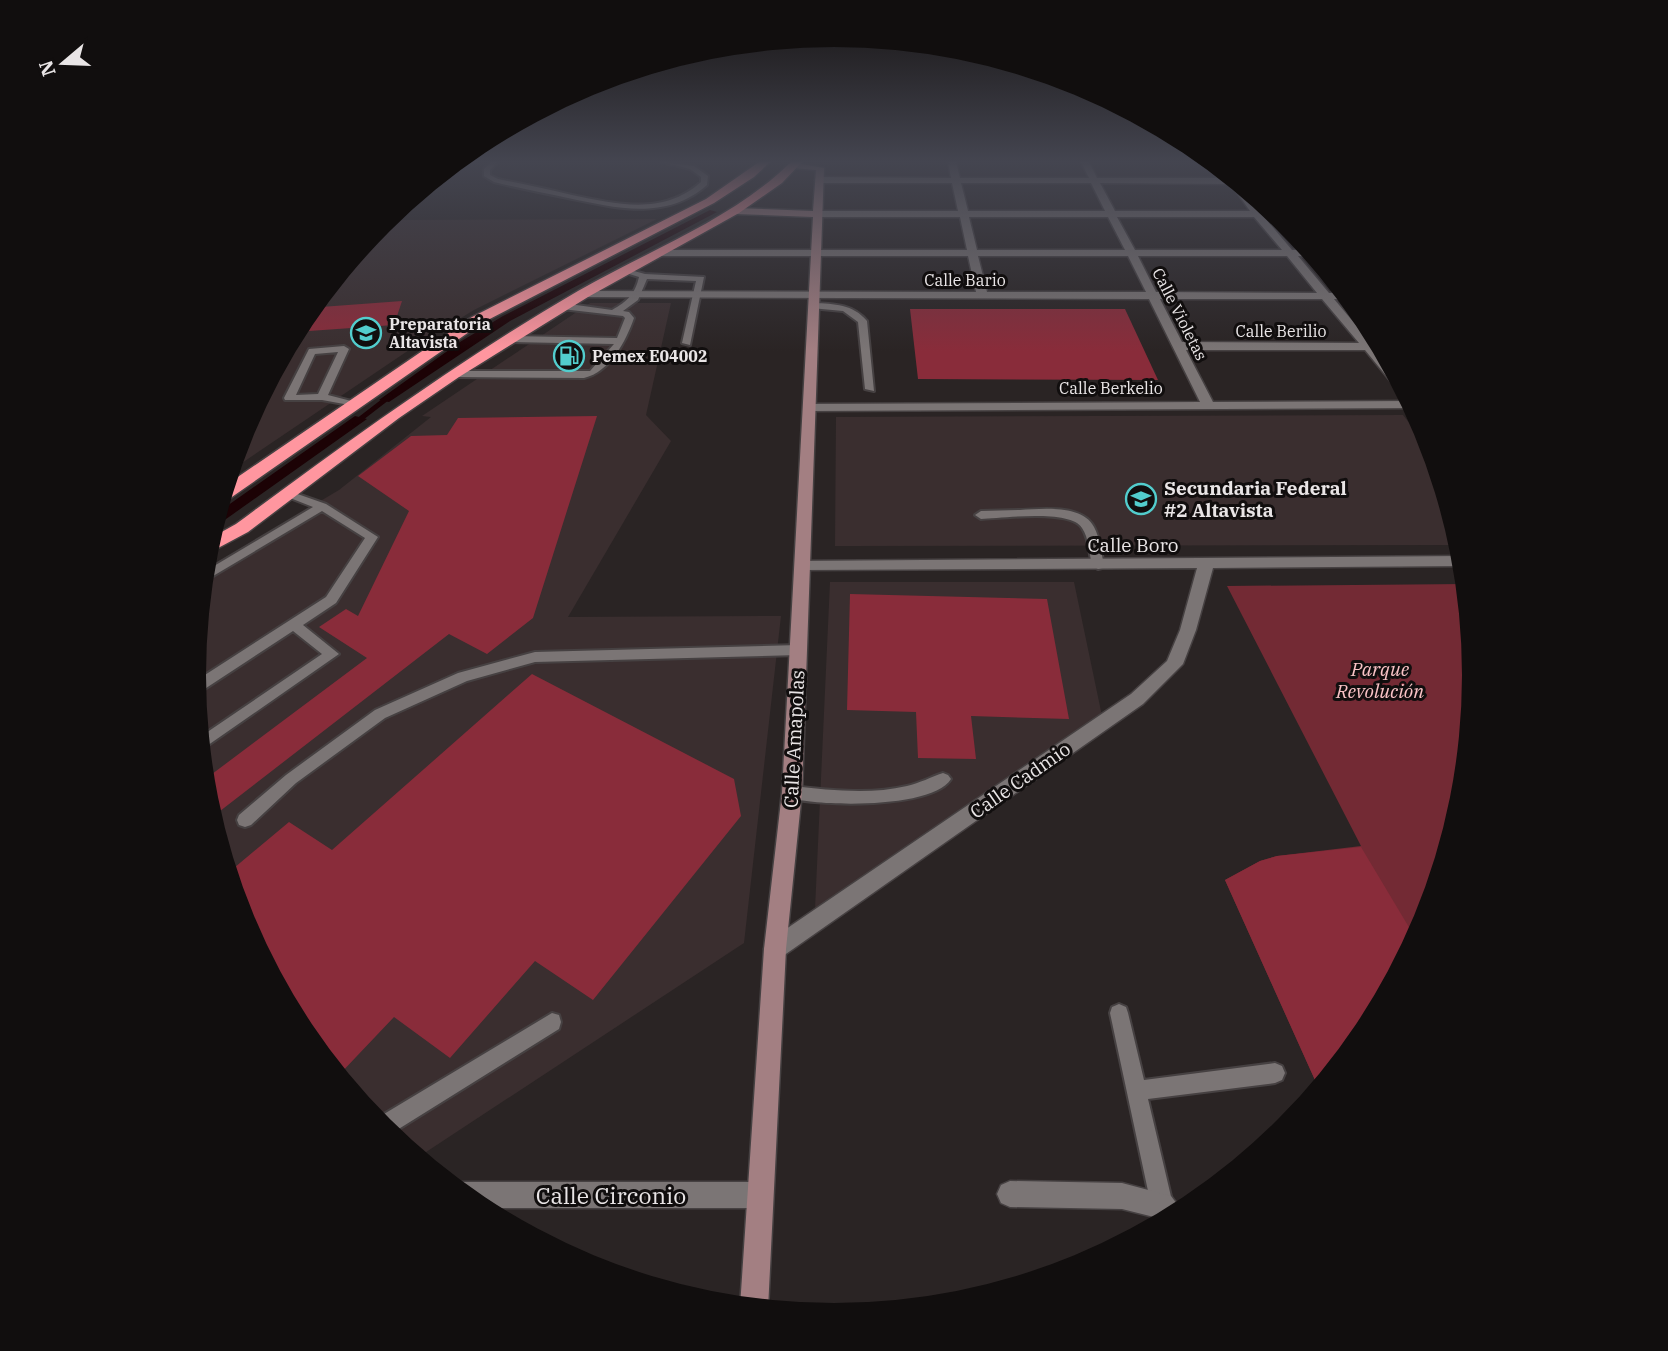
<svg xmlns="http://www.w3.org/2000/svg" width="1668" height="1351" font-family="'IBM Plex Serif',serif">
<rect width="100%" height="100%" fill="#2a2424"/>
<path fill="#3a2e2f" d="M657,219L474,310L415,346L230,471L242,430L302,319L385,220Z
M590,303H671L646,415L671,441L568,617L781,616L744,943L417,1158L381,1128L301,1031L242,920L206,800L194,675L204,570L339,490L431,417L422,416Z
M1403,415L1433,453L1461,545L835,546L836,417Z
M830,582H1074L1102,716L815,909Z"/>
<path fill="#732a34" d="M1466,584L1474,676L1462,801L1426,921L1366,1032L1319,1089L1225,880L1260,861L1277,856L1361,846L1227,586Z"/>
<path fill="#1c0205" d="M710,210L717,212L510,321L389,402L379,400L460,342L503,316Z
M355,416L367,419L212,529L217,513Z"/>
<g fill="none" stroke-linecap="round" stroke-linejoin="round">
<path stroke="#1c0205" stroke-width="5" d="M355,423L390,396"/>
</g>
<path fill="#892c3a" d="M402,301L394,325L309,331L321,307Z
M910,309H1125L1158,380L918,379Z
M597,416L533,618L487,654L449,634L211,818L204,780L367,658L319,627L346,609L358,616L409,511L358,476L411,436L447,435L458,418Z
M850,594L1047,599L1069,719L971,716L976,759L918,758L916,712L847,710Z
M532,674L734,779L741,816L593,1000L535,961L450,1058L394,1017L338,1076L301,1031L242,920L228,873L289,822L332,850Z
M1361,847L1416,939L1366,1032L1319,1089L1225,880L1260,861L1277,856Z"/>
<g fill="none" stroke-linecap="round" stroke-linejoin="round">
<g stroke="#464142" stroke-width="4">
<path id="lane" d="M491,162H498L490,170V175L498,179C523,184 548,189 572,195C617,204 663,216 701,182V177L690,169L662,162L694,166L708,176L707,185C666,221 616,208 568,198C543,193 518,188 494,182L484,176V169Z
M623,268L645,274L704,277L690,345L682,343L696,281L647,279L638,300L623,311L629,312L634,318C626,341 610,372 584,378L454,377L449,374L454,371H590L614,344L510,342L505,339L510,336L617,338L625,318L623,316L562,309L558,306L562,303L612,310C628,301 635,294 639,277L623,272Z
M814,303C834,304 853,304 867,321L874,391L865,389L858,322L843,311L811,308V304Z
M344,346L349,349L328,395L355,402V406L322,400H285L284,398L309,349ZM338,352L318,394L296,395L315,354Z
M289,491L326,504L378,537L336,603L303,625L339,654L201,750L200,737L322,654L293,631L200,692L195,693L194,682L326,597L365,538L322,511L203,582L204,572L313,507L285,496V492Z
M1020,510C1041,509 1082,504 1094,527C1100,538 1101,552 1104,565L1102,568L1098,569L1092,565C1089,553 1089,538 1082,528C1071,509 1002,518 981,519L975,515L981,511Z
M799,645L806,650L799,655L535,662L467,681L385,718L296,783L251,825L245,827L239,825L237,820L239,815L286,775L375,710L458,673L535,652Z
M943,773L948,775L951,779C933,809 817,807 786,797L784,792L786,787L792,786C830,790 869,795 907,786C920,783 931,777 943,773Z
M1119,1004L1126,1007L1128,1013L1144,1080L1275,1063L1282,1066L1285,1073L1282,1080L1275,1083L1148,1099L1173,1205L1170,1213L1162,1216L1154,1213L1151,1205L1110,1013L1112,1007Z
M552,1013L559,1015L561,1022L559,1029L389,1135L374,1120Z"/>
</g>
<g stroke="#464142" stroke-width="3">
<path id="street" d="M948,162H956L960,178H1089L1081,162H1089L1097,178H1227L1225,172L1240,184L1260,211H1273L1279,216L1264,217L1292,250H1309L1314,256H1298L1329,293H1344L1349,299H1334L1371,343L1377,345V350L1393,369L1406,394H1401L1365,350H1186L1213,402L1410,401L1414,408L810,411L804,407L805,404L1200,402L1149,299L583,297L578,294L583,291L976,292L968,256H659L654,253L659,250H967L960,217H817L812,214L817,211H958L952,183H819L815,180L819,177L951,178ZM961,183H1091L1105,211H968ZM1100,183L1231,184L1250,211H1115ZM969,217H1108L1125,250H977ZM1117,217H1254L1282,250H1135ZM978,256H1128L1146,292H987ZM1138,256H1287L1317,293L1156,292ZM1160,299H1322L1359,343L1182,342Z
M1463,556V566L1213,568L1196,630L1183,664L1143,704L783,956L775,959L767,956L764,949L767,942L1131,694L1167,661L1180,630L1197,568L803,570L797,569L795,565L797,561Z
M1010,1181L1122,1183L1171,1196L1183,1212L1160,1224L1154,1217L1122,1209L1010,1207L1001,1203L997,1194L1001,1185Z
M462,1182H760L769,1186L773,1195L769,1204L760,1208H479L452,1187Z"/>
</g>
<g stroke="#464142" stroke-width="3">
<path id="secondary" d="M795,163L824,168L802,792L786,949L768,1309L740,1307L764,949L782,792L813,217L735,214L730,211L735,208L813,211L816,170L792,168Z"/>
</g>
<g stroke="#464142" stroke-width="3">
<path id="highway" d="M759,162H770L754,177L714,203L482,323L229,499L221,500L226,485L472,317L706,199Z
M791,162H802L782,183L739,213L588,297L459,377L399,418L248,532L205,555L209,539L236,524C347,442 458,361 578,291C649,250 732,220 791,162Z"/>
</g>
<path stroke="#8f8a8a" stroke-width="2.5" stroke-dasharray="3.5 2" stroke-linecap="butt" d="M438,176L468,162"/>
<use href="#lane" fill="#7b7575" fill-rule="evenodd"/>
<use href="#street" fill="#7b7575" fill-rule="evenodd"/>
<use href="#secondary" fill="#a37f82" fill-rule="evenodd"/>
<use href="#highway" fill="#ff969f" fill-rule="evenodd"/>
</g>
<linearGradient id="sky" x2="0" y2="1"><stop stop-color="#171414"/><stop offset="0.46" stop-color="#444550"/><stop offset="1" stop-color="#444550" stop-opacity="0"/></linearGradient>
<rect width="1668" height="351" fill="url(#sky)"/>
<defs>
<g id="school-ring" transform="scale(1.575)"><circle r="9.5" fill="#110e0e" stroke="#52cdcd" stroke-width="1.5"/><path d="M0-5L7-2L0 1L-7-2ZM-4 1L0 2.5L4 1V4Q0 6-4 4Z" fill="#52cdcd"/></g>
<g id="fuel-ring" transform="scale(1.575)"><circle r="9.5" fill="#110e0e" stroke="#52cdcd" stroke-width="1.5"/><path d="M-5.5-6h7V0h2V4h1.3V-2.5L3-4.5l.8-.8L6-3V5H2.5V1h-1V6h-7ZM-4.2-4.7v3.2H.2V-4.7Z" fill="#52cdcd"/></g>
</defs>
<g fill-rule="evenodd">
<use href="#school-ring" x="366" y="333"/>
<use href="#fuel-ring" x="569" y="356"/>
<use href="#school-ring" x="1141" y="499"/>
</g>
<g text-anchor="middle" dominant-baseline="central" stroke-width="6" stroke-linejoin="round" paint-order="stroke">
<g font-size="16" fill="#e9e5e6" stroke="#110e0e">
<text x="965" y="280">Calle Bario</text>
<text transform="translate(1180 314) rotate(63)">Calle Violetas</text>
<text x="1281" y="331">Calle Berilio</text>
<text x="1111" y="388">Calle Berkelio</text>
</g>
<g font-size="16" font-weight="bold" fill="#e9e5e6" stroke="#110e0e" text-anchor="start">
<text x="389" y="324">Preparatoria<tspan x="389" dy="18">Altavista</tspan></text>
<text x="592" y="356">Pemex E04002</text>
</g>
<g font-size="19" font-weight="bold" fill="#e9e5e6" stroke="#110e0e" text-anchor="start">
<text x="1164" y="488">Secundaria Federal<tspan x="1164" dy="22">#2 Altavista</tspan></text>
</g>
<g font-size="19" fill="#e9e5e6" stroke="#110e0e">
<text x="1133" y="545">Calle Boro</text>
<text transform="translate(794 739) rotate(-87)">Calle Amapolas</text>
<text transform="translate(1020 780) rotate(-35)">Calle Cadmio</text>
</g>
<g font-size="19" font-style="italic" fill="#fac3c6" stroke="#110e0e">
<text x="1380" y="669">Parque<tspan x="1380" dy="22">Revolución</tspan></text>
</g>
<g font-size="23" fill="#e9e5e6" stroke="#110e0e">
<text x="611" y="1195">Calle Circonio</text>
</g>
</g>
<path d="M0 0H1668V1351H0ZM206 675a628 628 0 1 1 1256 0a628 628 0 1 1-1256 0Z" fill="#110e0e" fill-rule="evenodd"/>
<g transform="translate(63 63) rotate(251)" stroke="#110e0e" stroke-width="5" paint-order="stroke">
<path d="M0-5L12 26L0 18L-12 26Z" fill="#e9e5e6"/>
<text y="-10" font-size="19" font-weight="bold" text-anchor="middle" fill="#e9e5e6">N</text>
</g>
</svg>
